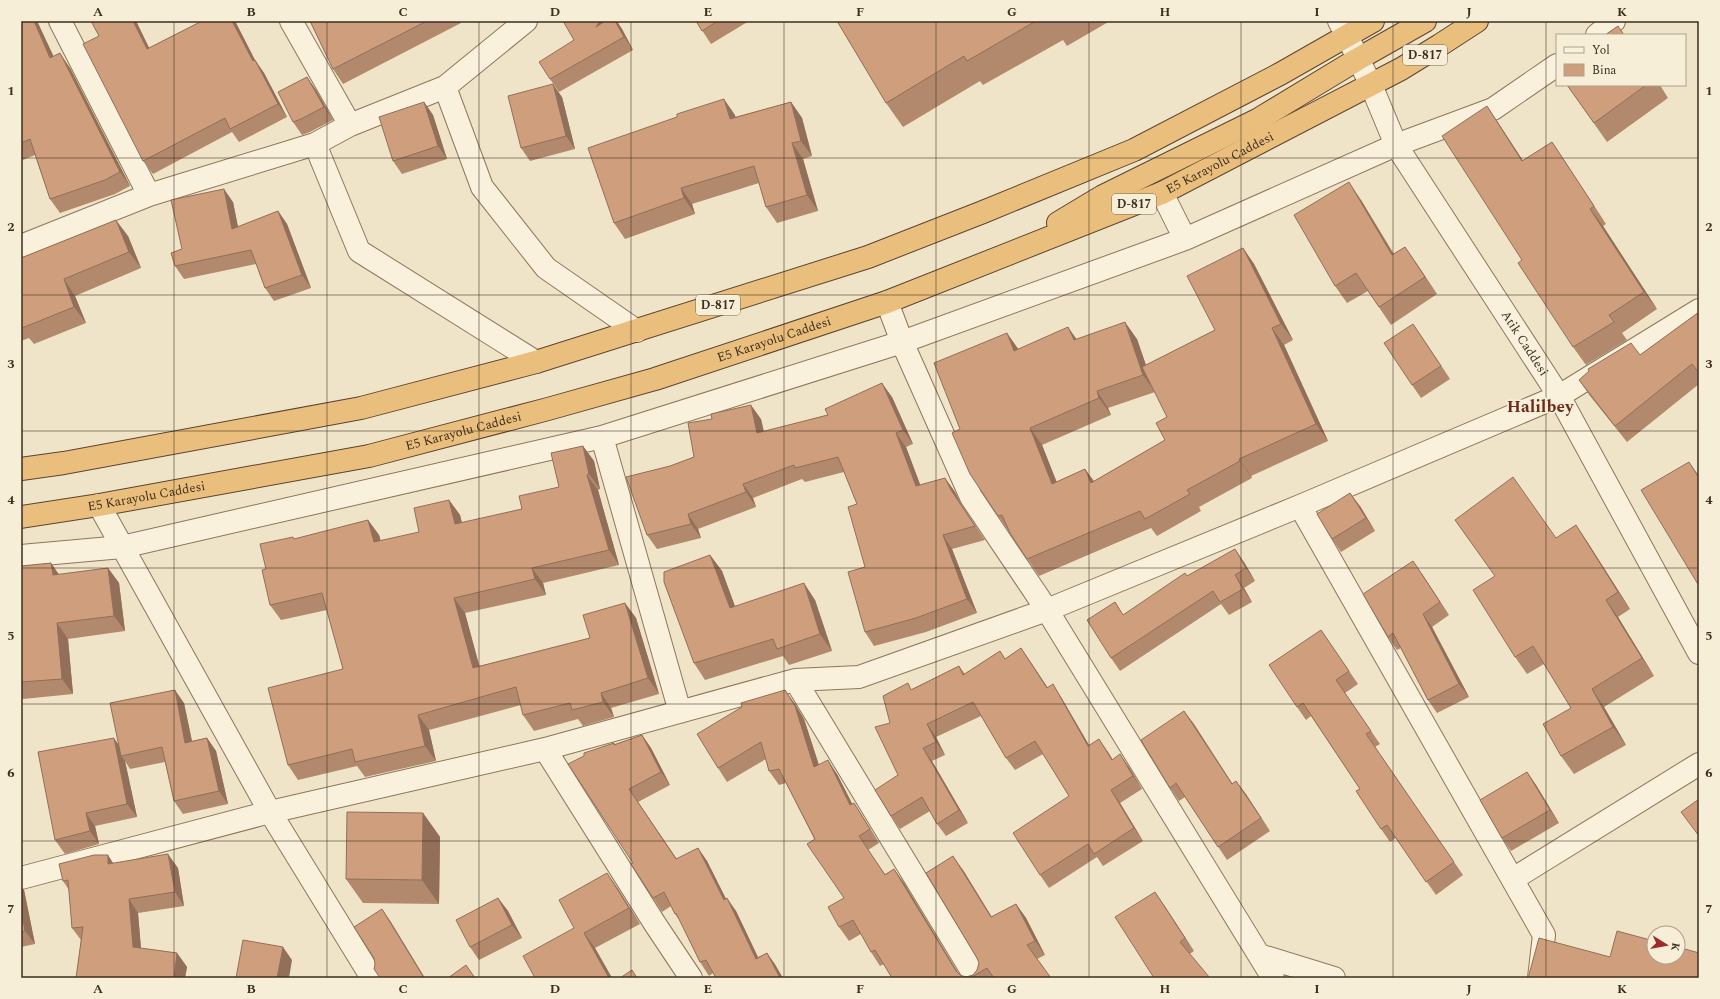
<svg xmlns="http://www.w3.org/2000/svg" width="1720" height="999" font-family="Spectral,serif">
<rect width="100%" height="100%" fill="#f0e4c8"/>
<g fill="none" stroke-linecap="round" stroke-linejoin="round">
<g stroke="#8d765c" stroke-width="24">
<path id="minor" d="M60,21L149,195
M291,21L350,125
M1339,21L1347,36
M1597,35L1614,21
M445,87L482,187L546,268L637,331
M315,144L359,251L536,362
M1162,193L1185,239
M21,246L149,195L315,144L350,125L445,87L526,21
M887,302L902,342L971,497L1047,610L1273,978
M602,437L680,712
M99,505L270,812L372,978
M1300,506L1544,935L1539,978
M21,556L122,547L602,437L902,342L1185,239L1396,145L1493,109L1557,65
M795,680L976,978
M545,749L655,924L691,978
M21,878L270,812L545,749L795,680L859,677L1047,610L1300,506L1559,396L1699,310
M1513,879L1699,764
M1259,955L1334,978"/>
</g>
<g stroke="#8d765c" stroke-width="24">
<g id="tertiary">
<path id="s1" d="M1347,36L1371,85L1396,145L1559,396L1699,653"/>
</g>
</g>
<g stroke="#5b4430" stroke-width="24">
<g id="trunk">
<path d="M1058,223L1103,196L1259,119L1358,59L1425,21"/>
<path d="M21,469L64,463L361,408L536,362L868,257L983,212L1134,150L1280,74L1373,21"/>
<path id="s2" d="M21,517L99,505L369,456L548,409L655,379L887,302L1162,193L1401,69L1440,45L1477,21"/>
</g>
</g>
<use href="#minor" stroke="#faf1dc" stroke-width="22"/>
<use href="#tertiary" stroke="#faf1dc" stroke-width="22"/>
<use href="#trunk" stroke="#eabe7c" stroke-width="22"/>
</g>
<path fill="#b2896c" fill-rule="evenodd" d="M21,21H37L53,56L70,68L130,186L115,194L60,213L50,199L35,155L23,160L21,157Z
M136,21L149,48L202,21H235L255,60L264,73L287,117L239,142L232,132L153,174L143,161L99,36Z
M310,21H460L461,23L343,84L333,69Z
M696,21H749L711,44Z
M837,21H1110L1067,46L1063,40L983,85L980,81L903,127L886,103Z
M618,23L622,29L633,50L559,92L550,79Z
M307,77L316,90L333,120L310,132L302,135L293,122Z
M1567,85H1660L1668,98L1607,142Z
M562,97L575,149L530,161L521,148Z
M424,102L433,115L447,159L402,174L393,161Z
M791,102L802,118L812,156L803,159L818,211L777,223L766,207L759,183L692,204L695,214L625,239L614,223L735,115V117Z
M1487,106L1499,124L1523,161L1552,142L1564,160L1606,224L1603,226L1657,309L1622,333L1627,340L1586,365L1573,347L1522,260Z
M1361,200L1394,254L1405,247L1437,294L1391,325L1368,291L1347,303L1335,286Z
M233,202L238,227L278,211L287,224L311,288L274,301L265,288L256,264L184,279L175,266L182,249Z
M128,236L141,268L75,296L86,323L34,344L29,338L21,341V258Z
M1243,248L1254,264L1293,340L1284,345L1328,441L1251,476L1252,478L1199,507L1201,511L1157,536L1151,528L1039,576L998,516L960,429L1018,349L1076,339H1137L1146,365L1215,330ZM1155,392L1167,417L1165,440L1094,481L1085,469L1056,482L1042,445L1111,415L1108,408Z
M1699,312V384L1627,442L1590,396L1579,380L1640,355Z
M1413,324L1450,379L1421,398L1412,385Z
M892,397L913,444L906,447L920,485L945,478L955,492L961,504L985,540L952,549L977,613L926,632L874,646L865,632V567L857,504L844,472L805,482L802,479L753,498L756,507L698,529L701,538L657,549L647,535L670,466L694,457L761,419L764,432Z
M583,446L594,461L600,489L598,490L619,565L543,583L546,595L465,613L479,666L590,638L625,603L636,618L659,694L611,708L614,717L583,726L578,719L534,731L523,715L521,705L429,730L436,761L365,777L357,766L298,780L288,765L343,669L327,610L281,620L270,605L266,569L295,539L368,520L379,535L381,541L419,532L449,500L460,515L462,523L522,509L559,487Z
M1360,506L1375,531L1341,552L1332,539Z
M1576,525L1588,543L1630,609L1618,617L1654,676L1604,707L1626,745L1574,774L1561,756L1571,708L1544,664L1527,674L1515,657L1556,538Z
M710,555L722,571L735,607L815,600L832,651L789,665L783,656L705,680L694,663Z
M1244,562L1255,581L1244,588L1252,602L1229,615L1221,604L1120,671L1111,658L1115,602L1123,615L1187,576Z
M51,563L59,575L108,568L119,583L125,631L68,639L73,694L23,699L21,696V566Z
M1422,574L1449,615L1432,627L1469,697L1437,713L1428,700L1401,648L1397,650L1388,637Z
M1321,630L1358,684L1345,693L1380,744L1375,747L1463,875L1436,895L1396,838L1390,842L1381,829L1360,789L1311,716L1306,720L1297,707Z
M1021,648L1047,687L1061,697L1089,745L1108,752L1112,759L1129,767L1142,789L1120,803L1143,841L1103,866L1097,857L1049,888L1040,875L1069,796L1043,754L1015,770L1006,758L981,716L936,737L945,755L932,761L968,823L946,836L937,824L930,811L900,829L891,816L912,689L959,666L965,674L1000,651L1005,659Z
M184,703L192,741L207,738L216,751L228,804L183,814L174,801L165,762L130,769L125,761L137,817L95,826L99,844L65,854L55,840L119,745Z
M795,704L804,719L819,765L837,774L852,804L854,803L863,817L879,843L868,850L885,874L894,869L904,883L959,974L960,975L966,977L973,975L977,970L979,963L963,870L992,917L1016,904L1026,918L1045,955L1037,959L1051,978H892L884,964L880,966L871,952L861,934L849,941L839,927L844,898L786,783L779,785L769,771L766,759L727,782L718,768Z
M1184,711L1232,784L1236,781L1270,831L1227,860L1185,797L1179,801L1170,788Z
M642,735L651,748L670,785L638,802L677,859L698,848L707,861L726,899L736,911L758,957L767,953L776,966L713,973L709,976L700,962L680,921L675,914L671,906L662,912L653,898L633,863L614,743L615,744Z
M1527,772L1536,785L1559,823L1511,851L1502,838Z
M423,813L440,837L439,904L363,903L346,879Z
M113,863L178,868L184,906L138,913L141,948L177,953L187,967L185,978H76L81,940L72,928L69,890L63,881Z
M607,873L618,889L640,924L595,948L612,978H535L574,928Z
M21,886L24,890L35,944L21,947Z
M498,898L508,911L522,938L479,960L470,947Z
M1164,905L1194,951L1154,978Z"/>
<path fill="#916f58" d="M34,21H37L61,72L50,58Z
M133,21H136L156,62L147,49Z
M232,21H235L262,74L253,61Z
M600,21H619L618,23L622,29L633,50L624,37L596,27Z
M60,53L70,68L130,186L120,172Z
M255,60L264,73L287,117L278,104Z
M307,77L316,90L333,120L324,107Z
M553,84L562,97L575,149L566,136Z
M724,99L735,115L741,134L730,119Z
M424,102L433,115L447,159L438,146Z
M791,102L802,118L812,156L801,141Z
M1487,106L1499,124L1535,179L1522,161Z
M1552,142L1564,160L1606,224L1594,206Z
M792,143L803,159L818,211L807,195Z
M1349,182L1361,200L1404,273L1392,255Z
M681,188L692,204L695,214L684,198Z
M224,189L233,202L241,242L232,229Z
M1590,209L1603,226L1657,309L1644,292Z
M278,211L287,224L311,288L302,275Z
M116,220L128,236L141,268L129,252Z
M1405,247L1417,264L1437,294L1425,277Z
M1243,248L1254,264L1293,340L1281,324Z
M64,279L75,296L86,323L74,307Z
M1125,322L1137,339L1155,392L1143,375Z
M1413,324L1422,337L1450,379L1441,366Z
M1068,327L1080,344L1074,340Z
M1272,328L1284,345L1328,441L1316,424Z
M1007,333L1019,350L1014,351Z
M882,383L892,397L913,444L903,430Z
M1097,391L1108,408L1111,415L1099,398Z
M751,405L761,419L767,447L757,433Z
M1030,428L1042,445L1064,500L1052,484Z
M896,433L906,447L926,500L916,486Z
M583,446L594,461L600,489L589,474Z
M1239,459L1251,476L1252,478L1240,461Z
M1689,462L1699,476V478Z
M1085,469L1097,486L1091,483Z
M587,475L598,490L619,565L609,550Z
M945,478L955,492L961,504L985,540L951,490Z
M743,484L753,498L756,507L746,492Z
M1350,493L1360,506L1375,531L1366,518Z
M449,500L460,515L466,540L455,524Z
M688,514L698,529L701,538L691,524Z
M368,520L379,535L385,558L374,542Z
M1576,525L1588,543L1630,609L1618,592Z
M943,535L952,549L977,613L967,599Z
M1235,549L1244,562L1255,581L1246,568Z
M710,555L722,571L742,625L730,608Z
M1413,561L1422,574L1449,615L1440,602Z
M51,563L62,579L53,575Z
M108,568L119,583L125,631L114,616Z
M532,568L543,583L546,595L535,579Z
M1235,575L1244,588L1252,602L1243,589Z
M804,583L815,600L832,651L820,634Z
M454,598L465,613L484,683L473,668Z
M1606,600L1618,617L1654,676L1642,658Z
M625,603L636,618L659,694L648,678Z
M1423,614L1432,627L1469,697L1459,684Z
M57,623L68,639L73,694L62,679Z
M1021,648L1030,661L1056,700L1047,688Z
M1053,684L1061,697L1097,759L1088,746Z
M1592,689L1604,707L1626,745L1613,727Z
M175,690L184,703L195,756L185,743Z
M785,690L795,704L804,719L824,781L814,767Z
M601,693L611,708L614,717L603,702Z
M1184,711L1194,724L1241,797L1232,784Z
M418,715L429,730L436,761L425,746Z
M927,724L936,737L945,755L936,742Z
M642,735L651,748L670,785L661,772Z
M114,738L123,751L121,756L125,761L137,817L127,804Z
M207,738L216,751L228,804L219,791Z
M1099,739L1108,752L1121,773L1112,760Z
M923,748L932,761L968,823L959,810Z
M1120,754L1129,767L1142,789L1133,776Z
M828,760L837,774L860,819L850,805Z
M1527,772L1536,785L1559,823L1550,810Z
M1236,781L1246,794L1270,831L1261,818Z
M629,789L638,802L685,872L676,859Z
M1111,790L1120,803L1143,841L1134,828Z
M854,803L863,817L879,843L870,829Z
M86,813L95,826L99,844L90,831Z
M423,813L440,837L439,904L422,880Z
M698,848L707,861L733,913L724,900Z
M168,854L178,868L184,906L175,892Z
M108,855L117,869L108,864Z
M953,856L963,870L1000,931L991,917Z
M894,869L904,883L961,978L956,971Z
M607,873L618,889L640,924L629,908Z
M21,886L24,890L35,944L25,931L21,908Z
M1155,892L1164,905L1194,951L1185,938Z
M498,898L508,911L522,938L512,925Z
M727,898L736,911L765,972L756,959Z
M129,899L138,913L142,961L133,947Z
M1016,904L1026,918L1045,955L1035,941Z
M382,909L391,922L425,978H424Z
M584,933L595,948L612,978H609Z
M283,947L292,960L289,978H277Z
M177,953L187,967L185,978H174Z
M767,953L776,966L783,978H780Z"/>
<path fill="#cf9f7d" stroke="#916f58" d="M21,21H34L50,58L60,53L120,172L105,180L50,199L30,139L21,143Z
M91,21H133L147,49L202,21H232L253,61L255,60L278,104L230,129L225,118L143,161L83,44L99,36Z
M310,21H427L333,69Z
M563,21H600L596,27L605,21H615L624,37L550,79L539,62L574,40Z
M696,21H718L702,31Z
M837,21H1036L967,61L964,56L886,103Z
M1618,26L1624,35H1605Z
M307,77L324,107L301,119L293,122L278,92Z
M553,84L566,136L521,148L508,96Z
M1567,85H1646L1594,123Z
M724,99L730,119L791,102L801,141L792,143L807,195L766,207L754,166L681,188L684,198L614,223L588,148L677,117V114Z
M424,102L438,146L393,161L379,117Z
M1487,106L1522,161L1552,142L1594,206L1590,209L1644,292L1609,315L1614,322L1573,347L1518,263L1522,260L1442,136Z
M1349,182L1392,255L1405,247L1425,277L1379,307L1356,273L1335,286L1294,215Z
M224,189L232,229L278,211L302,275L265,288L251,250L175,266L171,253L182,249L171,200Z
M116,220L129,252L64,279L74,307L22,328L21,325V258Z
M1243,248L1281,324L1272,328L1316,424L1239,459L1240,461L1187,490L1190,494L1145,519L1140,511L1027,559L1010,533L1002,515L998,516L970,474L952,433L960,429L934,363L1007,333L1014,351L1068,327L1074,340L1125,322L1143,375L1097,391L1099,398L1030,428L1052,484L1085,469L1091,483L1165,440L1156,423L1167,417L1142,367L1215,330L1187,276Z
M1699,312V373L1692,364L1615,426L1579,380L1589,371L1588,369L1631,343L1640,355Z
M1413,324L1441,366L1412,385L1384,343Z
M882,383L903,430L896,433L916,486L945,478L951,490L975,526L943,535L967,599L916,618L865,632L848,572L865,567L848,507L857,504L838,457L795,468L794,465L743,484L746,492L688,514L691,524L647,535L626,477L670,466L694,457L688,423L712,419L711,414L751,405L757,433L828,415L825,409Z
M583,446L589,474L587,475L609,550L532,568L535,579L454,598L473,668L590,638L583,615L625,603L648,678L601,693L603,702L572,710L570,703L523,715L516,687L418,715L425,746L355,762L352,749L288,765L268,688L343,669L322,593L270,605L262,570L266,569L260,544L293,537L294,539L368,520L374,542L419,532L414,508L449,500L455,524L522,509L519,496L559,487L551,453Z
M1689,462L1699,478V586L1641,490Z
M1513,477L1556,538L1576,525L1618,592L1606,600L1642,658L1592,689L1613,727L1561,756L1543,724L1571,708L1533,646L1515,657L1473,590L1495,576L1455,520Z
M1350,493L1366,518L1332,539L1317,514Z
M1235,549L1246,568L1235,575L1243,589L1220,602L1213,591L1111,658L1087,620L1115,602L1123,615L1185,573L1187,576Z
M710,555L730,608L804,583L820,634L777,649L773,639L694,663L664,582V572Z
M1413,561L1440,602L1423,614L1459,684L1428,700L1393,633L1388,637L1363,594Z
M51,563L53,575L108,568L114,616L57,623L62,679L21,682V566Z
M1321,630L1349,671L1336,680L1371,731L1366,734L1454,862L1426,882L1387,825L1381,829L1356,791L1360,789L1303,703L1297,707L1269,665Z
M1021,648L1047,688L1053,684L1088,746L1099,739L1112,760L1120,754L1133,776L1111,790L1134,828L1094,854L1088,844L1040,875L1013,833L1069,796L1035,741L1006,758L973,702L927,724L936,742L923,748L959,810L937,824L922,797L891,816L875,790L898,775L875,727L890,723L883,696L908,683L911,690L959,666L963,675L1000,651L1005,659Z
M175,690L185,743L207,738L219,791L174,801L162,747L121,756L110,703Z
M785,690L795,706L814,767L828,760L850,805L854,803L870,829L859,836L885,875L894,869L956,971L960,975L966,977L973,975L977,970L979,963L977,958L926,873L953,856L991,917L1016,904L1035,941L1027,945L1051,978H994L987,968L970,978H892L875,950L871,952L853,920L839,927L828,907L844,898L807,844L815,839L779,769L769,771L761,742L718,768L697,734L742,707L741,703Z
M1184,711L1232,784L1236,781L1261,818L1218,847L1176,783L1170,788L1141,740Z
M642,735L661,772L629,789L676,859L698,848L724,900L727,898L756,959L767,953L780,978H716L706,960L700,962L676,913L675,914L664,892L653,898L631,864L633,863L568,764L584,756V753L614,743V745Z
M114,738L127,804L86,813L90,831L55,840L38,752Z
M1527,772L1550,810L1502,838L1480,800Z
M1699,799V836L1681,812Z
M347,812L423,813L422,880L346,879Z
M168,854L175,892L129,899L133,947L177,953L174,978H76L83,927L72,928L68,880L63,881L59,864L94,855H108V864Z
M607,873L629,908L584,933L609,978H535L523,956L574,928L559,900Z
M1155,892L1185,938L1180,942L1210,978H1154L1115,917Z
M498,898L512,925L470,947L456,920Z
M21,908L25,931L21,932Z
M382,909L424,978H380L374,969L375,964L374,958L354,927Z
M1617,931L1654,941V957H1678V947L1699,953V978H1528L1539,938L1610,957Z
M243,940L283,947L277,978H236Z
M466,965L475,978H448Z
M632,970L637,978H620Z"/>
<path fill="none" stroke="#3d2e20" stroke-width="1" stroke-opacity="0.55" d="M174,21V978M327,21V978M479,21V978M631,21V978M784,21V978M936,21V978M1089,21V978M1241,21V978M1393,21V978M1546,21V978M21,158H1699M21,295H1699M21,431H1699M21,568H1699M21,704H1699M21,841H1699"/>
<g text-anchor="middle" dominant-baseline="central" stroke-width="3.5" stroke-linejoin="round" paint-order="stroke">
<g fill="#f7eed8" stroke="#756857" stroke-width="1">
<rect x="1403" y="45" width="44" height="20" rx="3"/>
<rect x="1112" y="194" width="44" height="20" rx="3"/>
<rect x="696" y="295" width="44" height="20" rx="3"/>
</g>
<g font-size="12" font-weight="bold" fill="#3d2e20">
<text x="1425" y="55">D-817</text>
<text x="1134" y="204">D-817</text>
<text x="718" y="305">D-817</text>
</g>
<g font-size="13" fill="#3d2e20" stroke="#f7eed8">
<text stroke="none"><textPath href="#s2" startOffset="1255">E5 Karayolu Caddesi</textPath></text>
<text stroke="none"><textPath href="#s2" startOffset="775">E5 Karayolu Caddesi</textPath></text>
<text stroke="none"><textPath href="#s1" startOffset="356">Atik Caddesi</textPath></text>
<text stroke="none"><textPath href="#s2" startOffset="451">E5 Karayolu Caddesi</textPath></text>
<text stroke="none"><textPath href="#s2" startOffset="127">E5 Karayolu Caddesi</textPath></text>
</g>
<g font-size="17" font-weight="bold" fill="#6b2e1e" stroke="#f7eed8">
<text x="1540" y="407">Halilbey</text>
</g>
</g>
<rect width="1720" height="999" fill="none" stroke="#f7eed8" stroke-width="44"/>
<rect x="1556" y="34" width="130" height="52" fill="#f7eed8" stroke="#ada18e"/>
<rect x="1564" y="47" width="20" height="6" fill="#faf1dc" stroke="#ada18e"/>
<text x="1592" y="54" font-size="12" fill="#3d2e20">Yol</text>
<rect x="1564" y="64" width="20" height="12" fill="#cf9f7d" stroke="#ada18e"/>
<text x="1592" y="74" font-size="12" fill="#3d2e20">Bina</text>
<g transform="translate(1666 945) rotate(101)"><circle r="19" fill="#f7eed8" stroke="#ada18e"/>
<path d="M0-3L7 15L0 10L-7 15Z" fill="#9e2a2b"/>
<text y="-6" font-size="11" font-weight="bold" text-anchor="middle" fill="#3d2e20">K</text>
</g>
<rect x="22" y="22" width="1676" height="955" fill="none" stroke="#3d2e20" stroke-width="1.5"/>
<g font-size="13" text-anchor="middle" font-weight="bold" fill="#3d2e20">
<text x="98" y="16">A</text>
<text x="251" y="16">B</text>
<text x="403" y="16">C</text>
<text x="555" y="16">D</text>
<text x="708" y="16">E</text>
<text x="860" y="16">F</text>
<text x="1012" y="16">G</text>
<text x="1165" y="16">H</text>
<text x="1317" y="16">I</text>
<text x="1469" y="16">J</text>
<text x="1622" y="16">K</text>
<text x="11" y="95">1</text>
<text x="1709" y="95">1</text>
<text x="11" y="231">2</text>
<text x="1709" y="231">2</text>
<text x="11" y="368">3</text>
<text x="1709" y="368">3</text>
<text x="11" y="504">4</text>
<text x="1709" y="504">4</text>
<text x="11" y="640">5</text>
<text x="1709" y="640">5</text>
<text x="11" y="777">6</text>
<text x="1709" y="777">6</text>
<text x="11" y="913">7</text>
<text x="1709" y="913">7</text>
<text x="98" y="993">A</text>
<text x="251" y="993">B</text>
<text x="403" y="993">C</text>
<text x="555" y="993">D</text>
<text x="708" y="993">E</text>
<text x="860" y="993">F</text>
<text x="1012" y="993">G</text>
<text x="1165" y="993">H</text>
<text x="1317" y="993">I</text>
<text x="1469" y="993">J</text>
<text x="1622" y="993">K</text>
</g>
</svg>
